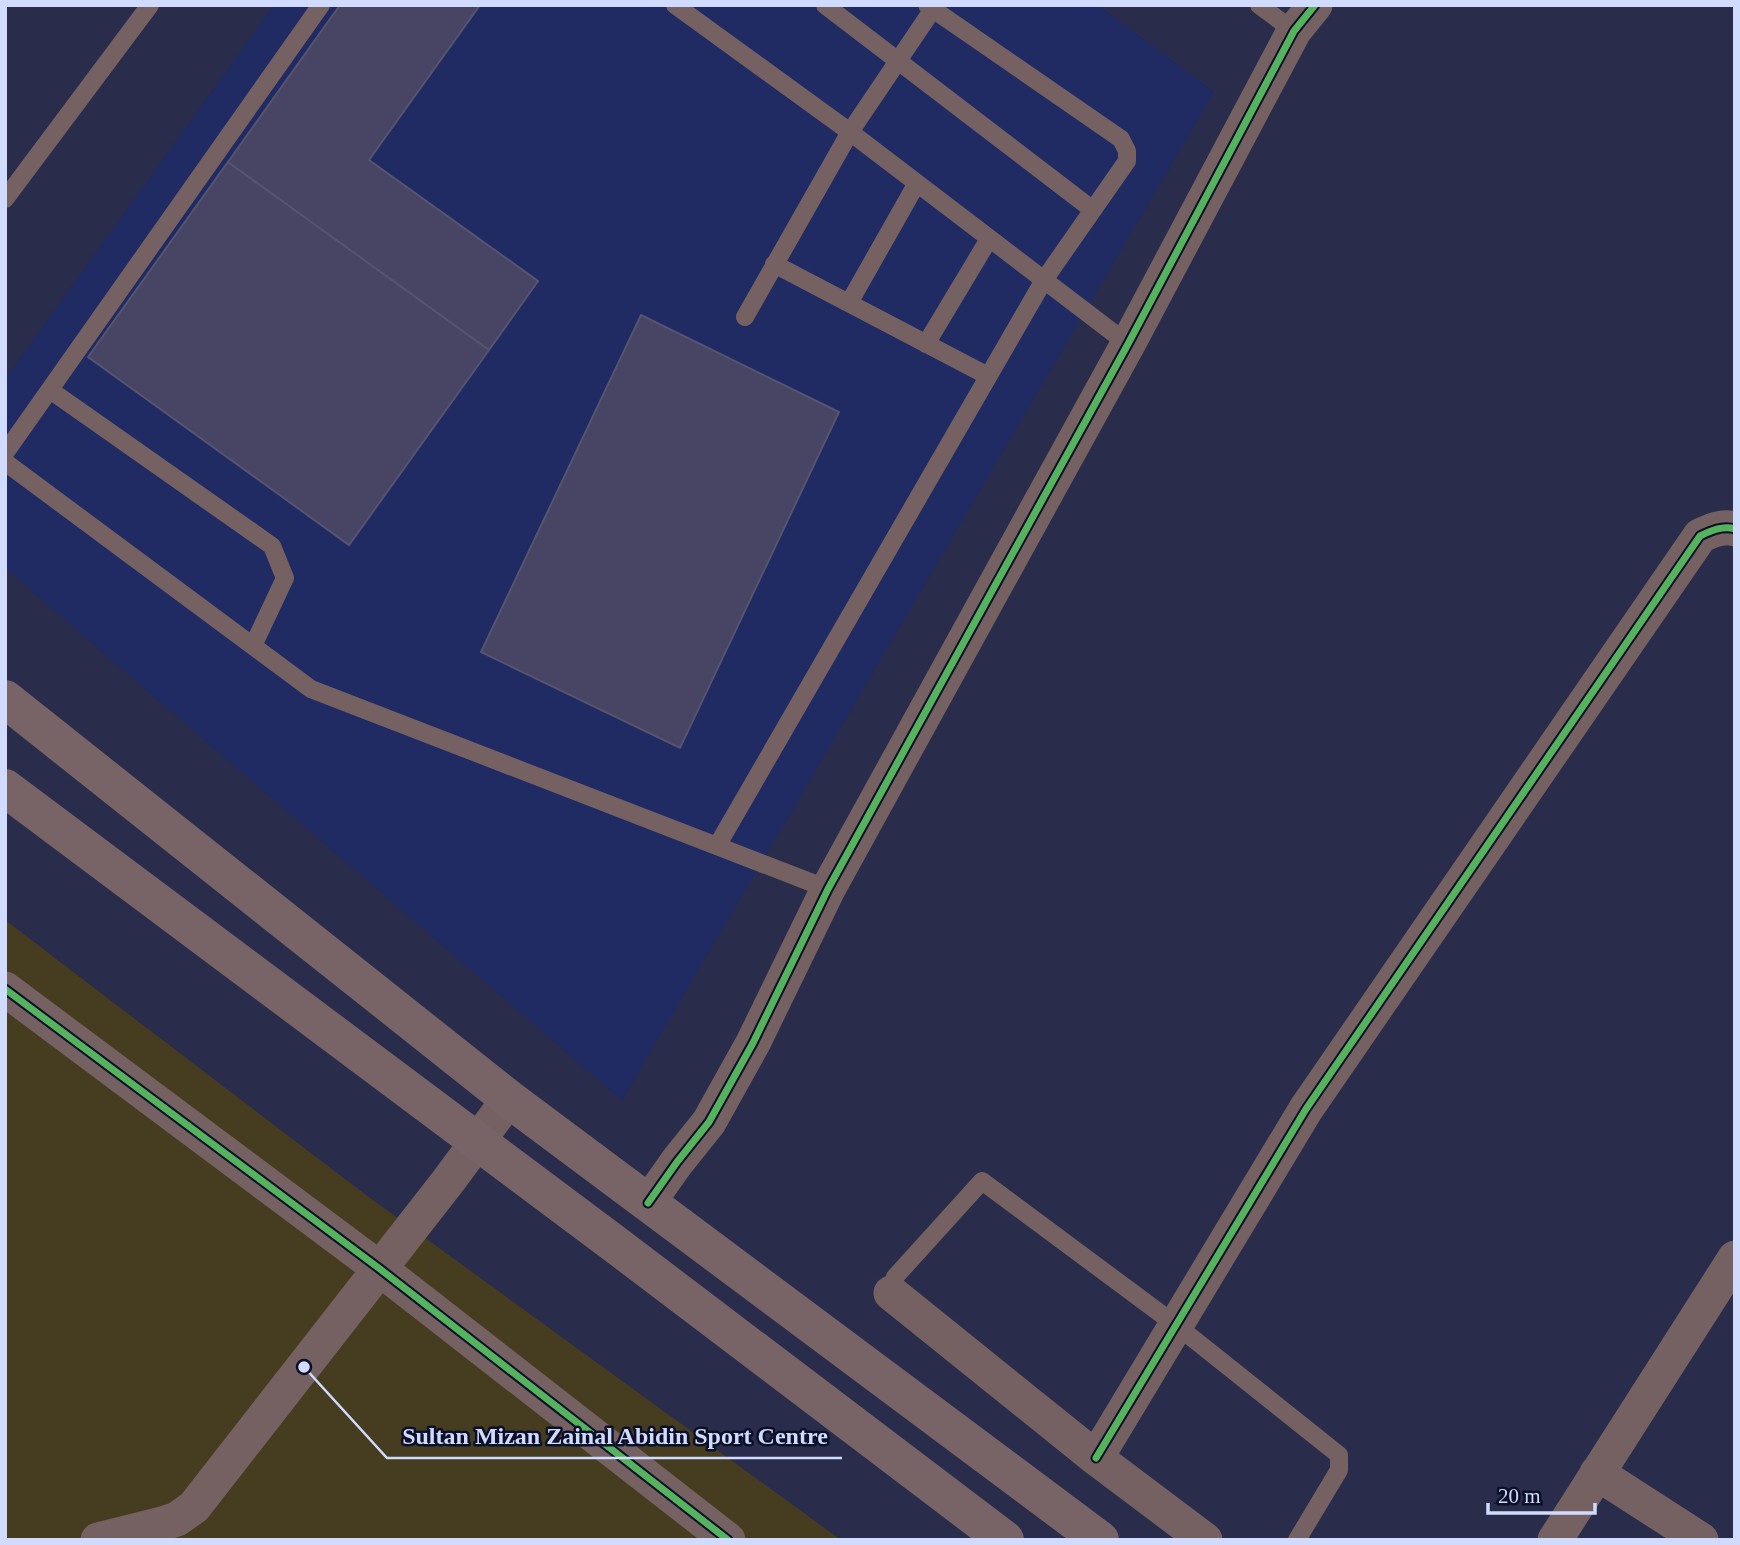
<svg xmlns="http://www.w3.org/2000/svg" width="1740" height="1545" font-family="'Times New Roman',serif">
<rect width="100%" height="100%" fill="#292d4b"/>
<path fill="#202a63" d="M274,5H1098L1214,92L622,1100L5,568V379Z"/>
<path fill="#463d21" d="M5,920L366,1195L841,1540H5Z"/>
<path fill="#474464" stroke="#555570" stroke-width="2" d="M340,5H480L369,160L538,281L489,350L228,162Z
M228,162L489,350L349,545L88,357Z
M641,315L839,412L680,748L481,652Z"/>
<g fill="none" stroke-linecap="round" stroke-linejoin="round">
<path stroke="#756162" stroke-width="18" d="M675,5L850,132L1128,344
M825,5L1093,210
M1259,5L1294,31
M5,199L150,5
M774,264L988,376
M849,303L917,183
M745,317L850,132L933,9
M926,344L989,239
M50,390L272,546L285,578L253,646
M5,453L321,5
M5,462L311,689L828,889
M717,846L1044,280L1127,161V151L1121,139L927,5
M891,1293L895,1277L982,1181L1176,1325L1339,1455V1470L1297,1540"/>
<path stroke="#756162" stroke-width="35" d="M5,989L380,1269L728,1540
M648,1203L677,1162L709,1122L753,1043L828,889L1128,344L1294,31L1315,5
M891,1293L1096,1458L1205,1540
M1096,1458L1306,1109L1700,536C1710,531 1723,525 1735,529
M1597,1473L1701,1540
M98,1540L162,1524L177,1519L194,1507L449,1180L509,1099
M1555,1540L1735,1258"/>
<path stroke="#786367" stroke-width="38" d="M5,699L509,1099L1100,1540
M5,788L616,1245L1005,1540"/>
<g stroke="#0b1028" stroke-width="11">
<path id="cycleway" d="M5,989L380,1269L728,1540
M648,1203L677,1162L709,1122L753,1043L828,889L1128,344L1294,31L1315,5
M1096,1458L1306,1109L1700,536C1710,531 1723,525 1735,529"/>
</g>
<use href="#cycleway" stroke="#56b35d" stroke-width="7"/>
</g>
<path fill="none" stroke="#d0dbfe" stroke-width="2.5" d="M304 1367L387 1458H842"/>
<circle fill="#d0dbfe" stroke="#0b1028" stroke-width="2.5" cx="304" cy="1367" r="7"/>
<g font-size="24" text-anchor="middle" font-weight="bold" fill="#d0dbfe" stroke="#0b1028" stroke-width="5" stroke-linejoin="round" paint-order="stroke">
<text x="615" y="1444">Sultan Mizan Zainal Abidin Sport Centre</text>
</g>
<rect width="1740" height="1545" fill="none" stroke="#d0dbfe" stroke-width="14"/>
<path d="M1488 1503v10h107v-10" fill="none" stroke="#d0dbfe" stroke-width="3.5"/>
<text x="1498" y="1503" font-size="21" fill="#d0dbfe" stroke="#0b1028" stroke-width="5" paint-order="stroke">20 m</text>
</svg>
